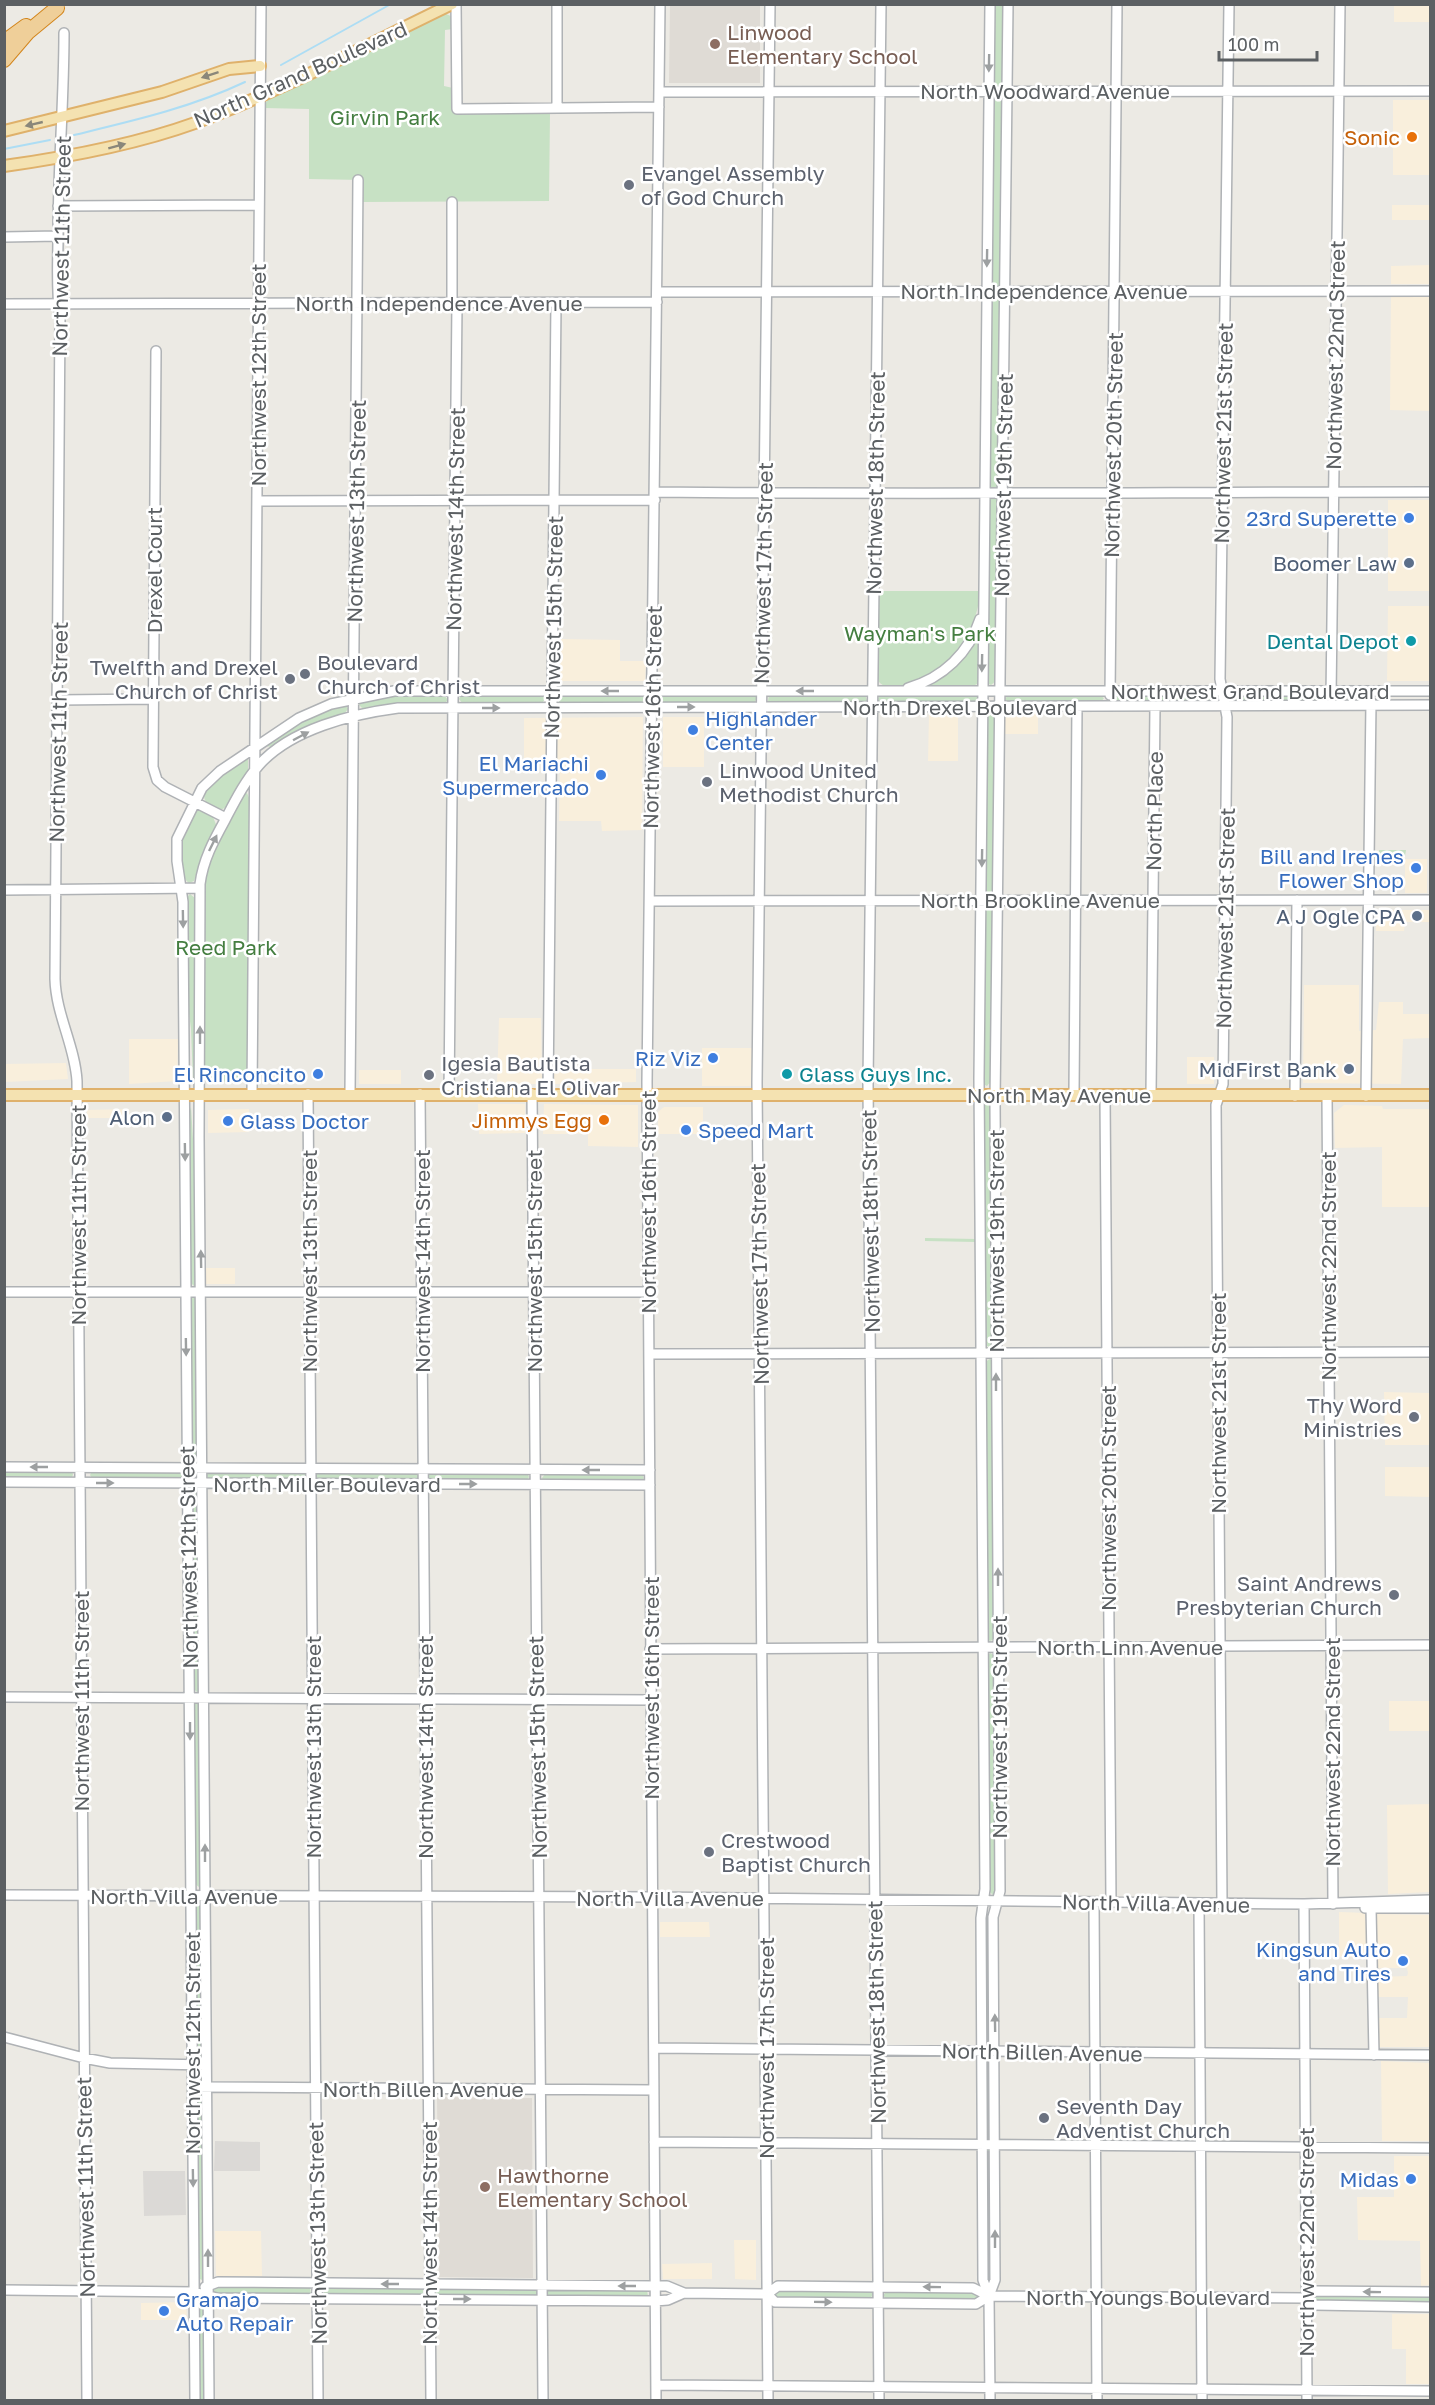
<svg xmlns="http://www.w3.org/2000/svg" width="1435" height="2405" font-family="'Golos Text',sans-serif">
<rect width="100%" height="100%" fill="#eceae4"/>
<path fill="#f9efdc" d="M1394,5H1430V22H1394Z
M1393,100H1430V175H1393Z
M1392,205H1430V220H1392Z
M1430,265V284H1391V266Z
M1391,297H1430V411L1390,410Z
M1388,500H1430V591H1388Z
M1388,606H1430V681H1387Z
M561,639L620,640V661H646L645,681H560Z
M1038,712V734H1003V713Z
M929,714L958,715V761H928Z
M643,717L642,830L602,831L601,821H559L560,760L524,759V718Z
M663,717H704V767H663Z
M1405,859H1427V893H1405Z
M1376,910H1430V922H1405L1404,931H1376Z
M1304,985H1359V1031L1376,1030L1379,1002H1403V1014H1430V1038L1403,1039L1401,1084L1303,1083Z
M499,1018H541L542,1084H497Z
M129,1039H178L177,1081L129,1084Z
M702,1048H753L751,1086H702Z
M1187,1057H1214V1084H1187Z
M66,1063L68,1079L5,1082V1064Z
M554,1069H636V1082L554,1084Z
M359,1070H401V1084H359Z
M478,1104H525V1133L479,1134Z
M544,1104L638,1105V1147L588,1146V1134H543Z
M1344,1105L1382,1106L1383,1109H1430V1207H1382V1147L1335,1148L1334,1113Z
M664,1107H703V1134H658V1112Z
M129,1109L130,1118H87V1110Z
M249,1109V1132L208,1133V1110Z
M206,1268H235V1284H206Z
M1384,1392L1429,1393V1445H1385Z
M1385,1467H1430V1497L1385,1496Z
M1389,1701H1430V1731H1389Z
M1430,1804V1892L1388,1894L1387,1805Z
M1339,1912L1368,1913L1367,1957H1339Z
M1376,1914L1430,1915V2047H1377L1376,2018H1407L1408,1997H1377L1376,1977L1407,1976L1408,1973L1407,1968H1376Z
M660,1922H709L710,1937H660Z
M1381,2061L1430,2063V2141H1382Z
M1394,2156H1430V2285L1421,2286L1420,2241L1358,2240L1357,2197H1394Z
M215,2231H261L262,2276H216Z
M734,2240H756V2280L735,2279Z
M712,2263V2279H663L662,2264Z
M186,2302L187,2320H141V2303Z
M1392,2314H1430V2384H1406V2349H1392Z"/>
<path fill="#dbd9d6" d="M215,2141L260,2142V2171H214Z
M143,2171H185L186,2215L144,2216Z"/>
<path fill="#dfdbd5" d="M670,5H760V83H669Z
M437,2097L532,2098L533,2278L439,2277Z"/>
<path fill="#c7e1c4" d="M993,5H1004L1003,85L1000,88H994L992,85Z
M444,13L453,17V29L445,30L444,86L453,88L454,112L550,114L549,201L362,202V180L309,179V109L264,108L268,98Z
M994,96L1003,97L1001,286L998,288H991L992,98Z
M993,296L1001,299L999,486L990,489L987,486L990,298Z
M989,496L998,499L996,681L991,685L985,682Z
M878,591H980C977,635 950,674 905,685C896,687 885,689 879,682L878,678Z
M978,632L979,680L977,684L971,687L925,686Z
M664,694L754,695L757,698L754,703H664L660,699Z
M405,695H444L448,700L444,704H410L363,709L359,705L360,703L386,696Z
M461,695H544L546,698L542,703L463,704L459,699Z
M560,695H643L645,698L641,703L561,704L558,701Z
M769,695H865L867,700L865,703H772L768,701Z
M880,695H975L978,698L976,702H880L878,699Z
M1008,695H1099L1104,698L1101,702H1008L1005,699Z
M1118,695H1212L1214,699L1210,702H1118L1115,700Z
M1236,695H1323L1326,697L1323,702L1236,701L1233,698Z
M343,705H346L348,709L344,714L326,720L273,747L264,746C289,728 314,715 343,705Z
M991,714L995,718L993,889L989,894L985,892L987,716Z
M248,757V771L229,805L221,810C177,797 231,768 248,757Z
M247,793L250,800L248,1078L246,1081L208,1082L205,1079L204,882L212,852L244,794Z
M195,811H202L213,817L217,827L202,856L194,881L189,883C178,875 178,845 183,833C186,825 191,818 195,811Z
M1379,850H1406L1405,856H1379Z
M190,894L196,899L195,1076L193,1082L191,1029L187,997V897Z
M989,906L993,910L991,1081L987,1086L983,1084L984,910Z
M985,1103L990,1104L992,1107L993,1345L989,1347L985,1345L983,1107Z
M191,1107L196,1188V1285L194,1286L191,1283L189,1115Z
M925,1238L976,1239V1242L925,1241Z
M194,1297L196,1299L198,1463L195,1464L192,1461L191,1299Z
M990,1359L992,1360L995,1639L990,1641L987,1639L985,1362Z
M5,1470L72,1471L73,1475L71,1478L5,1479Z
M92,1471H180L183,1475L182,1479L92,1478L90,1475Z
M210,1472H304L307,1477L305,1480L208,1479L207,1475Z
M318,1473H415L419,1476L417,1481L317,1480L315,1476Z
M430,1473H527L529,1477L527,1480H430L428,1476Z
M546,1473L643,1474L644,1481H543L542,1478Z
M195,1488L198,1490L200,1690L197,1692L194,1689L192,1492Z
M990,1653L994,1655L997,1890L993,1895L988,1890L987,1657Z
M199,1701L201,1886L199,1887L195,1884L193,1704Z
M198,1905H201L203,2057L200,2059L196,2057L195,1908Z
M987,1914L990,1917L991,2044L989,2045L985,2043L984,1916Z
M989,2057L991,2058V2139L989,2140L986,2139V2059Z
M200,2092L203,2094L204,2277L202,2280L198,2278L197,2096Z
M988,2149H990L991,2283H987L986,2152Z
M218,2287H310L311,2296H215L212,2291Z
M324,2287L423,2289V2296H324Z
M438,2288L534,2289L538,2293L536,2296H437L435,2292Z
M548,2289H647L648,2297L548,2296Z
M776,2289L870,2290L873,2294L870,2299H780L773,2297Z
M890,2289L973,2290L979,2296L975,2301L887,2300L883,2295Z
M1311,2294L1430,2295V2303H1311Z
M202,2302L204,2304L205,2400H199V2304Z"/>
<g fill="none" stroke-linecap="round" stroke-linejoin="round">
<path stroke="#adddf4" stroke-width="2" d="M281,65L391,4
M74,135C132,121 190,108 245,82
M4,149L50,140"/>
<g stroke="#afb2b5" stroke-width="12">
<path id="minor" d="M456,4L457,109L659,107
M64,33C64,101 58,169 58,237C58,264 56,289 60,316L55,979C56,1015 75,1046 77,1081L87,2400
M659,92L1430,91
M557,108V4
M58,206L259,205
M4,237L58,236
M657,292L1430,291
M452,303V202
M4,304L657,302
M156,351L153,767L157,780L165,787L226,818
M655,492C913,495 1172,492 1430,492
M258,501L655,500
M908,688C943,678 969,653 980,619
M1110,695L1117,4
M1331,697L1340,4
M58,700L153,699
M4,890L200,888
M650,901L1430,900
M252,1094L261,4
M308,1094L318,2400
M350,1094L358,180
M420,1094L431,2400
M449,1094L457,303
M532,1094L543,2400
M548,1094L556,303
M1074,1094L1077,706
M1105,1095L1111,1902
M1151,1095L1155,706
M1295,1096L1297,900
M1327,1096L1333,1904
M1366,1096L1371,702
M4,1292H648
M649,1354L1430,1352
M4,1467L650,1470
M4,1482L650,1485
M650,1649L1430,1645
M4,1697L651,1700
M4,1895L653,1897L1304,1904L1430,1900
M1094,1902L1097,2400
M1199,1903L1202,2400
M1222,1903L1216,1105L1223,1084L1227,717L1220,679L1229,4
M1304,1904L1307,2400
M1365,1908H1430
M1371,1908L1374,2055
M4,2037L84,2058L110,2063L206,2065
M654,2048L1430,2055
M201,2087L654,2090
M654,2142L1430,2148
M205,2287L218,2282L655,2286H667L684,2293L767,2294L778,2286L973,2288L989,2296L1306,2298L1314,2305L1430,2307
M4,2290L194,2292L217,2298L655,2301L668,2300L684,2293
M767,2294L775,2302L976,2304L989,2296
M989,2296L995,2280L993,1917L1000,1891L995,1102L1008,4
M1306,2298L1314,2291L1430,2292
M656,2385L1430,2391
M195,2400L183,925V902L177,861V839L202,788L220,771L299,718L331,704L394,691H1430
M209,2400L199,1137L200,884C203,860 214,840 225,820C235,801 245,781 259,765C291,729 352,714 398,708L1430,705
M656,2400L647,1082L660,4
M768,2400L757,1083L770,4
M879,2400L868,1083L881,4
M990,2400L989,2296L983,2280L981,1918L985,1889L979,1079L990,4"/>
</g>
<g stroke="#dfb16b" stroke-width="14">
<path id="major" d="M4,131L162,92L229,69L260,66
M4,166C69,157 134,145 195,123C283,90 367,45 452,4
M4,1095H1430"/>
</g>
<g stroke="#d3861d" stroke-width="16">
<path id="highway" d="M4,42L26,26
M4,60L28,32L57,8"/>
</g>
<use href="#minor" stroke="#fff" stroke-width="9"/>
<use href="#major" stroke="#f4e2b1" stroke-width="10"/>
<use href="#highway" stroke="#efcf99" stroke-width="14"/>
</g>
<defs><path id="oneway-solid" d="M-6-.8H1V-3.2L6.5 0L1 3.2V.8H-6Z" transform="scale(1.5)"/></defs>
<g fill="#9da0a1">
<use href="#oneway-solid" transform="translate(989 63) rotate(91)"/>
<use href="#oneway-solid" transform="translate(987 258) rotate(91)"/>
<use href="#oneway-solid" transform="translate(982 663) rotate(91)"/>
<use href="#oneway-solid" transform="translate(610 691) rotate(180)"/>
<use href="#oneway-solid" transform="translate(805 691) rotate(180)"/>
<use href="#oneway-solid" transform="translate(686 707)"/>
<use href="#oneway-solid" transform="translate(491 708)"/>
<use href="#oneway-solid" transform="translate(301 736) rotate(-28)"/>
<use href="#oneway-solid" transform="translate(213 843) rotate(-64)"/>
<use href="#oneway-solid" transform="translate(982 858) rotate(91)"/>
<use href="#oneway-solid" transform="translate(183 919) rotate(89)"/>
<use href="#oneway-solid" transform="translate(200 1035) rotate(-90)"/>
<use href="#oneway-solid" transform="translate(185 1152) rotate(89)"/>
<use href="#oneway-solid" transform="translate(201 1259) rotate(-91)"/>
<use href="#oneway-solid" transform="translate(186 1347) rotate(89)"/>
<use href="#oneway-solid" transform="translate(996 1382) rotate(-90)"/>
<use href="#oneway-solid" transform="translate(39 1467) rotate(-180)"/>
<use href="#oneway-solid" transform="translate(591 1470) rotate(-180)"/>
<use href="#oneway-solid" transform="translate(105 1483)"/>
<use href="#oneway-solid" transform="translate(468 1484)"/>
<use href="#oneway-solid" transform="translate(998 1577) rotate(-90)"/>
<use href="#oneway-solid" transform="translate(190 1731) rotate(90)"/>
<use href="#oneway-solid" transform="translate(205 1853) rotate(-90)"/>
<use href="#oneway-solid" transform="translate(995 2023) rotate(-91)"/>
<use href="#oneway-solid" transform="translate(193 2178) rotate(89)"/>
<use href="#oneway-solid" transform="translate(995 2239) rotate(-90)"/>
<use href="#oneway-solid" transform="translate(208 2258) rotate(-90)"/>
<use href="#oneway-solid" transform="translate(390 2284) rotate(-180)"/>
<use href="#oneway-solid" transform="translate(627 2286) rotate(-180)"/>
<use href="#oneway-solid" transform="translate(932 2287) rotate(-179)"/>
<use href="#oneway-solid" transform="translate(1372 2292) rotate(-179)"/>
<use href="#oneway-solid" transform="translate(462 2299)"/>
<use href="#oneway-solid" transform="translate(823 2302) rotate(1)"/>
</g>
<g fill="#8a877a">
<use href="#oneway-solid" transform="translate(210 75) rotate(162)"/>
<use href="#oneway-solid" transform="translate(34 124) rotate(167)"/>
<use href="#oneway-solid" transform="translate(117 146) rotate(-15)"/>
</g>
<g fill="#8d6e63" stroke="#fff" stroke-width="2">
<circle cx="715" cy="44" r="6"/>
<circle cx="485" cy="2187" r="6"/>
</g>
<g fill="#e8710a" stroke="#fff" stroke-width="2">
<circle cx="1412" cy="137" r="6"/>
<circle cx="604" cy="1120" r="6"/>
</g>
<g fill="#6b7280" stroke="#fff" stroke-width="2">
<circle cx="629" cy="185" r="6"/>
<circle cx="305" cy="674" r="6"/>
<circle cx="290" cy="679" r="6"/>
<circle cx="707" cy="782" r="6"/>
<circle cx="429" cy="1075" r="6"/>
<circle cx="1414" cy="1417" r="6"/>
<circle cx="1394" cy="1595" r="6"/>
<circle cx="709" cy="1852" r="6"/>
<circle cx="1044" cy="2118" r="6"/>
</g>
<g fill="#3f7fe0" stroke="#fff" stroke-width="2">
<circle cx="1409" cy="518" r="6"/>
<circle cx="693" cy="730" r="6"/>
<circle cx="601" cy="775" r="6"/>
<circle cx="1416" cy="868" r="6"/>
<circle cx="713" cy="1058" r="6"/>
<circle cx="318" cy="1074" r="6"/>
<circle cx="228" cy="1121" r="6"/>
<circle cx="686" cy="1130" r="6"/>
<circle cx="1403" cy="1961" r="6"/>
<circle cx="1411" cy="2179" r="6"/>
<circle cx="164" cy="2311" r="6"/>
</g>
<g fill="#5c6f8a" stroke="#fff" stroke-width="2">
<circle cx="1409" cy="563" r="6"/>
<circle cx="1417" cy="916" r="6"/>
<circle cx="1349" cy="1069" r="6"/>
<circle cx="167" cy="1117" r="6"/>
</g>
<g fill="#0f9aa8" stroke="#fff" stroke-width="2">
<circle cx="1411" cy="641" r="6"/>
<circle cx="787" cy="1074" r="6"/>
</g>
<g text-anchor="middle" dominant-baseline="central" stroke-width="5" stroke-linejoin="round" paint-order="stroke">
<g font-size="21" fill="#785e54" stroke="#fff" text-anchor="start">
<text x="727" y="32">Linwood<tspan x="727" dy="24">Elementary School</tspan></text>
<text x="497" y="2175">Hawthorne<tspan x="497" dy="24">Elementary School</tspan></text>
</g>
<g font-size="21" fill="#5c6063" stroke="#fff">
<text transform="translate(300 74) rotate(-24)">North Grand Boulevard</text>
<text x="1045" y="91">North Woodward Avenue</text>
<text transform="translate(61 246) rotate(-89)">Northwest 11th Street</text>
<text x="1044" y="291">North Independence Avenue</text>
<text x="439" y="303">North Independence Avenue</text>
<text transform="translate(1335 355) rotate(-89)">Northwest 22nd Street</text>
<text transform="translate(258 375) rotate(-90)">Northwest 12th Street</text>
<text transform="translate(1223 433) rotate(-89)">Northwest 21st Street</text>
<text transform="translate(1113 445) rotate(-89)">Northwest 20th Street</text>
<text transform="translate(875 483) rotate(-89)">Northwest 18th Street</text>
<text transform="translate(1003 485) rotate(-89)">Northwest 19th Street</text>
<text transform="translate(356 511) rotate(-89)">Northwest 13th Street</text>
<text transform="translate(455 519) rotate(-89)">Northwest 14th Street</text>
<text transform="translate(154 570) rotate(-90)">Drexel Court</text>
<text transform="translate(763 573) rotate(-89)">Northwest 17th Street</text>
<text transform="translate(553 627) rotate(-89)">Northwest 15th Street</text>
<text x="1250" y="691">Northwest Grand Boulevard</text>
<text x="960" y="707">North Drexel Boulevard</text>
<text transform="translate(652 717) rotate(-89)">Northwest 16th Street</text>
<text transform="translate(58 732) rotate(-89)">Northwest 11th Street</text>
<text transform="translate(1154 811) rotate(-89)">North Place</text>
<text x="1040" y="900">North Brookline Avenue</text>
<text transform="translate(1225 918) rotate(-89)">Northwest 21st Street</text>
<text x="1059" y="1095">North May Avenue</text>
<text transform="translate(648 1202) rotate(-90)">Northwest 16th Street</text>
<text transform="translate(78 1215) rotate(-90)">Northwest 11th Street</text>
<text transform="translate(870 1221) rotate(-91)">Northwest 18th Street</text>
<text transform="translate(996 1241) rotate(-90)">Northwest 19th Street</text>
<text transform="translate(309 1261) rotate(-90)">Northwest 13th Street</text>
<text transform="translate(422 1261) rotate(-90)">Northwest 14th Street</text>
<text transform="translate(534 1261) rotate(-90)">Northwest 15th Street</text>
<text transform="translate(1328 1266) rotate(-90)">Northwest 22nd Street</text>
<text transform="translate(759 1274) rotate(-91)">Northwest 17th Street</text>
<text transform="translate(1218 1403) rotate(-90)">Northwest 21st Street</text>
<text x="327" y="1484">North Miller Boulevard</text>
<text transform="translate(1108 1498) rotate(-90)">Northwest 20th Street</text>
<text transform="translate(188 1557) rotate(-91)">Northwest 12th Street</text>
<text x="1130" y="1647">North Linn Avenue</text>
<text transform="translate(651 1688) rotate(-90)">Northwest 16th Street</text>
<text transform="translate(81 1701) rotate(-90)">Northwest 11th Street</text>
<text transform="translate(999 1727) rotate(-90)">Northwest 19th Street</text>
<text transform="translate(313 1747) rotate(-90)">Northwest 13th Street</text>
<text transform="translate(425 1747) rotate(-90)">Northwest 14th Street</text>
<text transform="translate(537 1747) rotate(-91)">Northwest 15th Street</text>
<text transform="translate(1332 1752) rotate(-90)">Northwest 22nd Street</text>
<text x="184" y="1896">North Villa Avenue</text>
<text x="670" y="1898">North Villa Avenue</text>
<text transform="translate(1156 1903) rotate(1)">North Villa Avenue</text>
<text transform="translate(876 2012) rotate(-91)">Northwest 18th Street</text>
<text transform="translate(192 2043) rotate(-90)">Northwest 12th Street</text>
<text transform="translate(766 2048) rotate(-90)">Northwest 17th Street</text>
<text transform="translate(1042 2052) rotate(1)">North Billen Avenue</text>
<text x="423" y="2089">North Billen Avenue</text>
<text transform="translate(85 2187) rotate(-91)">Northwest 11th Street</text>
<text transform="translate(317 2233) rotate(-91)">Northwest 13th Street</text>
<text transform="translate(429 2233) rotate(-90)">Northwest 14th Street</text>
<text transform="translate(1306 2242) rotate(-90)">Northwest 22nd Street</text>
<text x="1148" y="2297">North Youngs Boulevard</text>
</g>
<g font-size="21" fill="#447e40" stroke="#fff">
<text x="385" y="117">Girvin Park</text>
<text x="920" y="633">Wayman's Park</text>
<text x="226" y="947">Reed Park</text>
</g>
<g font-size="21" fill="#c56008" stroke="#fff" text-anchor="end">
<text x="1400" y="137">Sonic</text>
<text x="592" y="1120">Jimmys Egg</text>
</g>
<g font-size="21" fill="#5b616d" stroke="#fff" text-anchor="start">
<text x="641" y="173">Evangel Assembly<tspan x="641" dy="24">of God Church</tspan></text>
<text x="317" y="662">Boulevard<tspan x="317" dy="24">Church of Christ</tspan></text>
<text x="278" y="667" text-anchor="end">Twelfth and Drexel<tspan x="278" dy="24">Church of Christ</tspan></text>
<text x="719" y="770">Linwood United<tspan x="719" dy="24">Methodist Church</tspan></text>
<text x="441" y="1063">Igesia Bautista<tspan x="441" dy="24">Cristiana El Olivar</tspan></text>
<text x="1402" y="1405" text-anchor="end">Thy Word<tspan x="1402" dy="24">Ministries</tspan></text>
<text x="1382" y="1583" text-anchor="end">Saint Andrews<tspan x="1382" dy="24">Presbyterian Church</tspan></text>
<text x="721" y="1840">Crestwood<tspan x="721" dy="24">Baptist Church</tspan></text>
<text x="1056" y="2106">Seventh Day<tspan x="1056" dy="24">Adventist Church</tspan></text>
</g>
<g font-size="21" fill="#366cbe" stroke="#fff" text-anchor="end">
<text x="1397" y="518">23rd Superette</text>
<text x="705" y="718" text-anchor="start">Highlander<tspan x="705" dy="24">Center</tspan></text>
<text x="589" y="763">El Mariachi<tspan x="589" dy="24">Supermercado</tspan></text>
<text x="1404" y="856">Bill and Irenes<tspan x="1404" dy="24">Flower Shop</tspan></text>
<text x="701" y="1058">Riz Viz</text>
<text x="306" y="1074">El Rinconcito</text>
<text x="240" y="1121" text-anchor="start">Glass Doctor</text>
<text x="698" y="1130" text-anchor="start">Speed Mart</text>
<text x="1391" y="1949">Kingsun Auto<tspan x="1391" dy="24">and Tires</tspan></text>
<text x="1399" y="2179">Midas</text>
<text x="176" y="2299" text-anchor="start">Gramajo<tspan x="176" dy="24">Auto Repair</tspan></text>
</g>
<g font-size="21" fill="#4e5e75" stroke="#fff" text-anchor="end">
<text x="1397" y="563">Boomer Law</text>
<text x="1405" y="916">A J Ogle CPA</text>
<text x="1337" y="1069">MidFirst Bank</text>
<text x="155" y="1117">Alon</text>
</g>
<g font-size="21" fill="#0d838f" stroke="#fff" text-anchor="end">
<text x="1399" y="641">Dental Depot</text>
<text x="799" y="1074" text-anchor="start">Glass Guys Inc.</text>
</g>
</g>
<rect width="1435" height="2405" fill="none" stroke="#5c6063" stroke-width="12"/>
<path d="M1219 51v9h98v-9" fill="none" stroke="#5c6063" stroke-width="3"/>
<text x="1228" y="51" font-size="18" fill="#5c6063" stroke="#ffffff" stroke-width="4.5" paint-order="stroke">100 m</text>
</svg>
